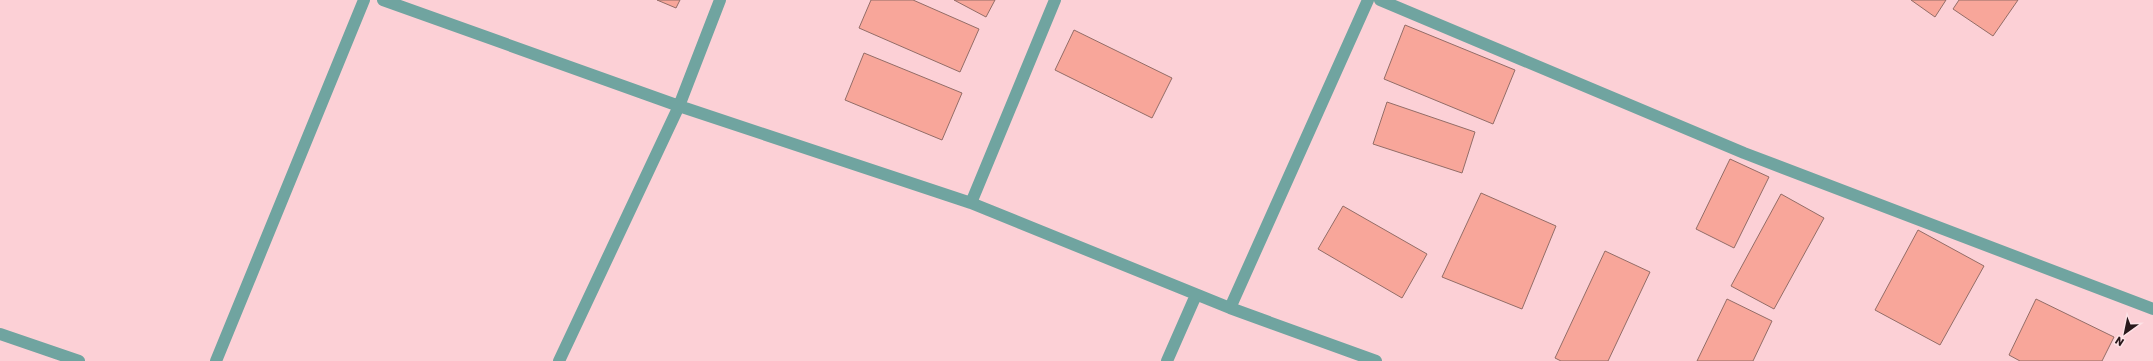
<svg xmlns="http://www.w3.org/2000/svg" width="2153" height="361" font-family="Rubik,sans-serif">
<rect width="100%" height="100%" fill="#fcd0d6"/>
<path fill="#f8a69a" stroke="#936d67" d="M657,0H680L676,8Z
M871,0H913L979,29L960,72L859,28Z
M954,0H995L986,17Z
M1911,0H1946L1935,17Z
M1959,0H2018L1993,36L1953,9Z
M1405,25L1515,70L1493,124L1384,79Z
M1074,30L1172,78L1152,118L1055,70Z
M864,53L962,93L942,140L845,100Z
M1387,102L1475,132L1462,173L1373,144Z
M1730,159L1769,177L1734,248L1696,229Z
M1481,193L1556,226L1522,309L1442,277Z
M1781,194L1824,218L1774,309L1731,286Z
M1343,206L1427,254L1402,298L1318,249Z
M1918,230L1984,266L1940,345L1875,310Z
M1605,251L1650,272L1608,361H1561L1555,358Z
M1727,299L1772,321L1753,361H1697Z
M2036,299L2114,337L2102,361H2020L2009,355Z"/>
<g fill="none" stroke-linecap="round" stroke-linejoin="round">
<path stroke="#70a4a0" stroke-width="12" d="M383,0L679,106L971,203L1230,308L1376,361
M1380,0L1744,153L2153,309
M971,203L1055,0
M1230,308L1368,0
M0,334L79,361
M216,361L364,0
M559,361L679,106L720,0
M1167,361L1196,295"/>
</g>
<g transform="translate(2125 333) rotate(213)" stroke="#fde2e6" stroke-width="3" paint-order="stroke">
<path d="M0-3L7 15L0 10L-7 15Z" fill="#28181b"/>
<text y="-6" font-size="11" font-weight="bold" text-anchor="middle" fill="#28181b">N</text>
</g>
</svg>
